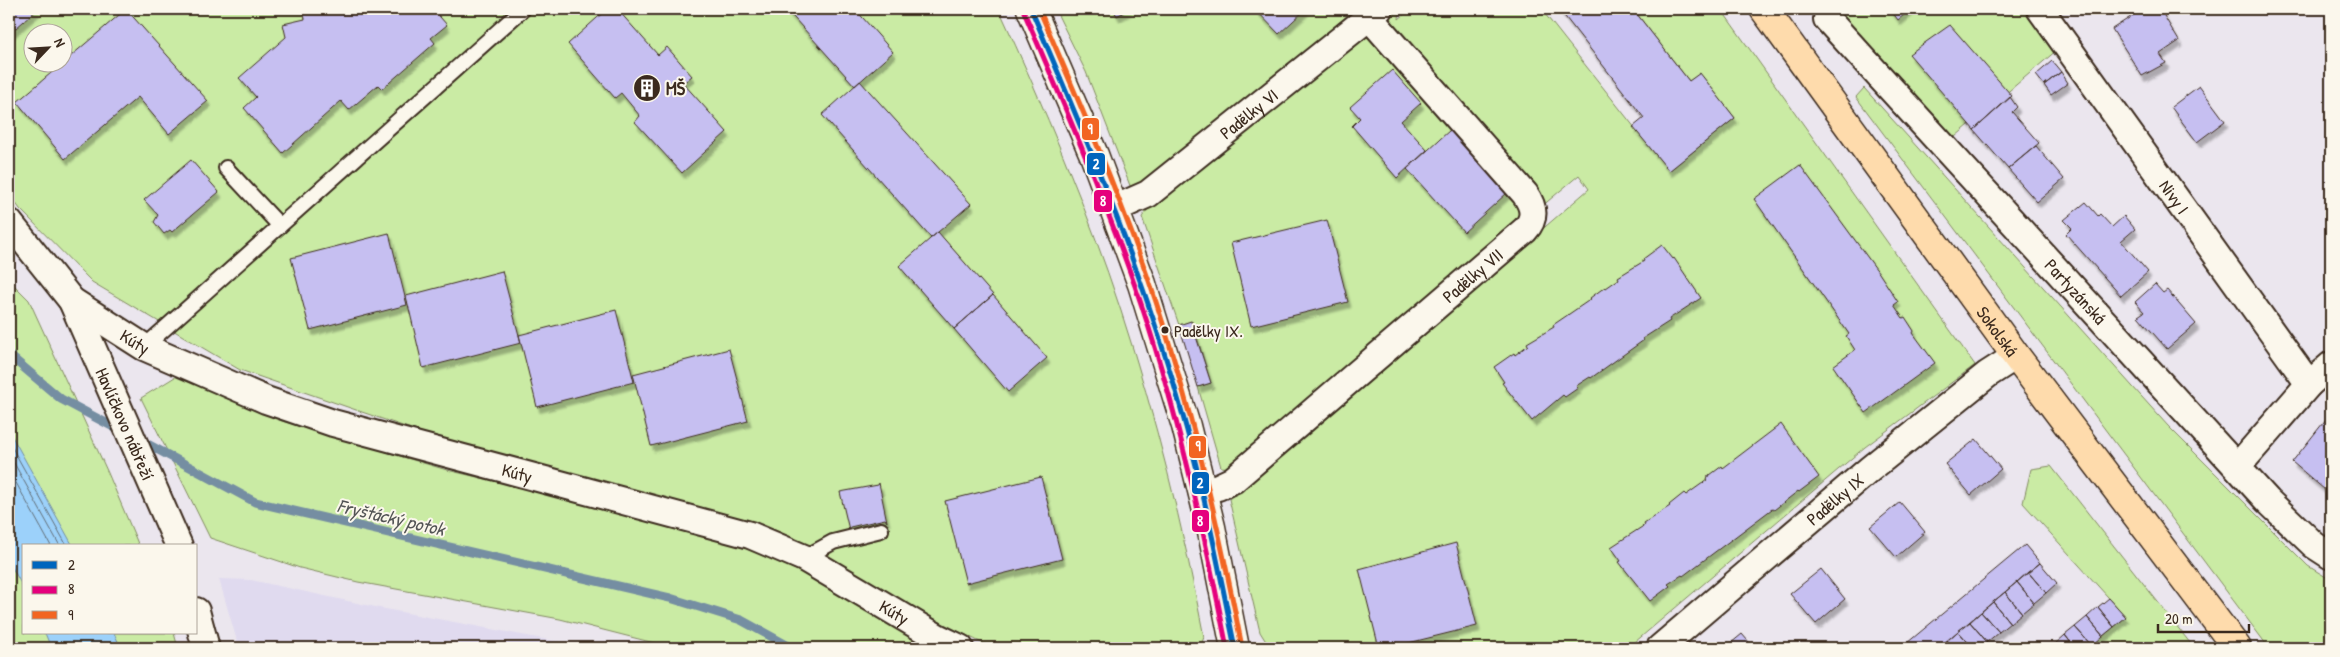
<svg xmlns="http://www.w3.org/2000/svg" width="2340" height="657" font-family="'Patrick Hand',sans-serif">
<defs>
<filter id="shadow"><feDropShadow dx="3" dy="5.5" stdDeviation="1" flood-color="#0004"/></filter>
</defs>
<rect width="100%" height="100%" fill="#ebe6ee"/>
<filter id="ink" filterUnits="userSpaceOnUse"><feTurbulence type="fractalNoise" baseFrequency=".02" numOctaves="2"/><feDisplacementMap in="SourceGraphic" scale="10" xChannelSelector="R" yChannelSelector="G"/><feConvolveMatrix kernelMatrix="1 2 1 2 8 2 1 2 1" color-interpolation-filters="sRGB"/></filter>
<g filter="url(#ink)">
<path fill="#e0daef" d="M219,579L251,580L380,608L591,648H239Z"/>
<path fill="#caeba4" stroke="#828a61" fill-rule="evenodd" d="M9,9H999C1044,107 1087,208 1121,311C1156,418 1183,527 1204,637L1200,648H992L735,519L420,432L240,370L92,282L20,209L9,194ZM32,32H62V62H32Z
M1055,9H1355L1134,196L1086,72Z
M1386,9H1400L1399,19L1411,9H1541L1669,171L1735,118L1700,74L1689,81L1633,9H1721L1975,365L1865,447L1628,648H1270L1260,632L1229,499L1589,189L1579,175L1231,468L1221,467L1198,387L1211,383L1192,321L1179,325L1142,217L1149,208Z
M1819,9H2025L2057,50L1942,148Z
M1864,88L2168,426L2308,566L2331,580V648H2269L1856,97Z
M9,280L29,300L108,473L139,546H24V633H174L178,648H9Z
M183,372L282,421L447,470L719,533L798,571L897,628L938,648H674L560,619L358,582L300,568L210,538L141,398Z
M2051,466L2194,648H2089L2126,617L2023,503L2031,469Z"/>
<path fill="#9cd1fa" stroke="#758ea2" d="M9,431L73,546H24V589L9,562Z
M45,633H114L121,648H51Z"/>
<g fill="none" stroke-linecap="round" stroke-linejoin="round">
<path stroke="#626d76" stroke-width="1" d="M9,442L67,546
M9,454L60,546
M9,470L51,546"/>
<path stroke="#758ea2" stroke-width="9" d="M9,355L61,399L121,431
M140,440L255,502L670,598L741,620L792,648"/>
</g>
<path fill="#c6bff1" stroke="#3b2a1e" filter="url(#shadow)" d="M9,9H38L9,34Z
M126,9L208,101L169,134L138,97L65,159L17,102Z
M303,9H433L447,25L431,38L435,43L382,89L378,85L349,110L341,101L283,153L244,108L256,97L239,78L286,37L283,24L305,19Z
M607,9H617L658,55L667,47L692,76L683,83L727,132L682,173L635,122L640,116L621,93L615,98L568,44Z
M786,9H855L893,52L855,86Z
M1113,9H1129L1117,16Z
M1255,9H1306L1279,34Z
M1559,9H1633L1689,81L1700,73L1735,118L1669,171L1633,127L1644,118Z
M1890,9H1911L1898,20Z
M2143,9H2160L2179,41L2160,54L2166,63L2142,76L2112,29Z
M1950,25L2012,96L1974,130L1909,54Z
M2052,61L2061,72L2044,85L2036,75Z
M1392,70L1421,103L1401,121L1427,150L1397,178L1352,126L1360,118L1350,107Z
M2061,72L2068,83L2051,95L2044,85Z
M860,81L971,204L931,238L822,115Z
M2199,86L2225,121L2197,142L2171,107Z
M2010,97L2017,107L2012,112L2039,143L2008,169L1974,130Z
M1450,130L1507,193L1464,232L1407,169Z
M2036,146L2064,179L2037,202L2008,169Z
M191,160L219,192L172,232L170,230L164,234L154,222L158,215L144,200Z
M1800,165L1879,273L1898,302L1894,305L1903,318L1905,317L1914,331L1913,333L1935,363L1866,413L1833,366L1855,350L1846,336L1849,334L1754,199Z
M2086,202L2098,216L2100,214L2112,227L2124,216L2135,229L2121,241L2148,272L2121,296L2066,234L2072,228L2064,220Z
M1327,220L1348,302L1251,326L1231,243Z
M938,232L993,295L954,329L899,266Z
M389,233L407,305L310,330L291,258Z
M1662,245L1673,259L1674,258L1701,298L1669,319L1670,321L1642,339L1644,340L1591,378L1590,377L1576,386L1578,388L1565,397L1563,395L1532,421L1502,383L1504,382L1494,367L1514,353L1515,355L1528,345L1527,343L1554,327L1553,325L1591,299L1590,298L1605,287L1606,288L1619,279L1618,277L1644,261L1643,259Z
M502,271L521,343L423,368L406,296Z
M2155,284L2163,293L2167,290L2196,324L2167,349L2138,316L2144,312L2135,302Z
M993,295L1047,358L1008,392L954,329Z
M616,310L634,382L537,407L519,335Z
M1191,321L1211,383L1198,387L1179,325Z
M729,349L748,421L651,446L633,374Z
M2331,413V495L2292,462Z
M1781,424L1819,477L1799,492L1798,491L1774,510L1772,509L1683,576L1682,575L1668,584L1670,586L1650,601L1619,562L1621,561L1611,547L1645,525L1644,523L1670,506L1669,505L1684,493L1686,495L1707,480L1706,478L1722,466L1723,468Z
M1976,439L2001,469L1971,495L1945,464Z
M1041,477L1062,559L966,583L945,501Z
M879,483L887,522L885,519L850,527L849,530L840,492L878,485Z
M1900,502L1925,532L1896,557L1870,527Z
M1456,543L1477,626L1388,648H1379L1359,569Z
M2025,545L2040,563L1993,602L1938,648H1901Z
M2040,563L2057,583L2046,593L2028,572Z
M1821,569L1845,599L1816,624L1790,594Z
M2028,572L2046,593L2034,603L2017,582Z
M2017,582L2034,603L2022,613L2005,592Z
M2005,592L2022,613L2010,623L1993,602Z
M2109,598L2126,617L2114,627L2098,607Z
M1993,602L2010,623L1999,632L1981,612Z
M2098,607L2114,627L2103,636L2087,617Z
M1981,612L1999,632L1987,642L1970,622Z
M2087,617L2103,636L2092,646L2075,627Z
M1970,622L1987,642L1980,648H1973L1958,631Z
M2075,627L2092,646L2089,648H2075L2065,635Z
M1958,631L1973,648H1952L1947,641Z
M1742,634L1754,648H1725Z
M2065,635L2075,648H2057L2054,645Z
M1947,641L1952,648H1938Z"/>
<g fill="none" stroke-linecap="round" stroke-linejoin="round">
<g stroke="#3b2a1e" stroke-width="18">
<path id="lane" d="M226,168L280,226
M144,347L523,9
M804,558L833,542L881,530"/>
</g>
<g stroke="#3b2a1e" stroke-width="30">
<g id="street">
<path id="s1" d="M2040,9L2309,384"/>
<path id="s2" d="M1827,19L2268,501L2314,545L2331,556"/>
<path id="s3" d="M1114,209L1148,194L1379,9"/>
<path id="s4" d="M9,222L72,301L179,546"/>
<path id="s5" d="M72,301L144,347L266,400L333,423L750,535L804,558L937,637L960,648"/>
<path d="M2238,466L2309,384L2331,365"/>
<path id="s6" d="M1202,491L1218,487L1233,480L1525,230C1536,218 1534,207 1525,194L1369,17"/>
<path d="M196,611L206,648"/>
<path id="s7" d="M1660,648L1870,469L1988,374L2016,356"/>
</g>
</g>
<g stroke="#3b2a1e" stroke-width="31">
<path id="secondary" d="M1031,9L1094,155L1142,284L1186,426L1211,527L1235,648"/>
</g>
<g stroke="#3b2a1e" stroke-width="31">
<g id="primary">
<path id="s8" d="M1764,9L2016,356L2237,648"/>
</g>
</g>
<use href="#lane" stroke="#fbf7ec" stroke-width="14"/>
<use href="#street" stroke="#fbf7ec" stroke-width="26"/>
<use href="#secondary" stroke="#fbf7ec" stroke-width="28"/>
<use href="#primary" stroke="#fedbac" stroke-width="28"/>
<g stroke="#fbf7ec" stroke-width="9">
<path id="bus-1" d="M1031,9C1090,146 1147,283 1186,427C1206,500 1220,574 1235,648"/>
</g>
<g stroke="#fbf7ec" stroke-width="9">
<path id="bus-2" d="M1024,12C1063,102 1102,193 1135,286C1176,404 1203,526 1227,648"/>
</g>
<g stroke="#fbf7ec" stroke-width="9">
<path id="bus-3" d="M1039,9C1078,99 1117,189 1149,281C1190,401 1218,523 1242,647"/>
</g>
<use href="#bus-1" stroke="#0065bd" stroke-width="5"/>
<use href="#bus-2" stroke="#e5007d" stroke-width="5"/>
<use href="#bus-3" stroke="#f26522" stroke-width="5"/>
</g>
</g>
<defs>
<g id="building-disc" transform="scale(1.4375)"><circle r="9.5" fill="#3b2a1e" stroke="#fbf7ec"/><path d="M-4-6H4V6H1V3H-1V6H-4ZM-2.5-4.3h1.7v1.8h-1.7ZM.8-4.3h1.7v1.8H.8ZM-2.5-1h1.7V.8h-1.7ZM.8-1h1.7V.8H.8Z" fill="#fff"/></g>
</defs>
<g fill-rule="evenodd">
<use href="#building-disc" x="647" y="88"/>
</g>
<circle fill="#3b2a1e" stroke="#fbf7ec" stroke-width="2" cx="1165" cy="330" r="4.5"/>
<g text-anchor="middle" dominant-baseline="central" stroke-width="4" stroke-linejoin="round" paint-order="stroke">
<g font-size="17" fill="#3b2a1e" stroke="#fbf7ec" text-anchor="start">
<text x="1174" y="330">Padělky IX.</text>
</g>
<g font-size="18" font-weight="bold" fill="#3b2a1e" stroke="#fbf7ec" text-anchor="start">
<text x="666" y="88">MŠ</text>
</g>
<g font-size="18" fill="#3b2a1e" stroke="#fbf7ec">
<text stroke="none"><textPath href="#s3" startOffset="166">Padělky VI</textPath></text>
<text stroke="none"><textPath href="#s1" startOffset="231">Nivy I</textPath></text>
<text stroke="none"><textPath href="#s6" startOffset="348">Padělky VII</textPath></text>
<text stroke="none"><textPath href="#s2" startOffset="369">Partyzánská</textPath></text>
<text stroke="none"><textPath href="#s8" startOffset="398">Sokolská</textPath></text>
<text stroke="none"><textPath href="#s5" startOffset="75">Kúty</textPath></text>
<text stroke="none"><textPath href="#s4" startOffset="235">Havlíčkovo nábřeží</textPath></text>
<text stroke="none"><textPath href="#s5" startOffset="480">Kúty</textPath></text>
<text stroke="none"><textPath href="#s7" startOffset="230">Padělky IX</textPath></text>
<text stroke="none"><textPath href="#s5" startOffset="885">Kúty</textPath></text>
</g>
<g font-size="19" font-style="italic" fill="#535455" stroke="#fbf7ec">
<text transform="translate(391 517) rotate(13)">Fryštácký potok</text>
</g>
</g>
<g stroke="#fbf7ec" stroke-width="2">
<rect x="1081" y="117" width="19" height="24" rx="5" fill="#f26522"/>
<rect x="1086" y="152" width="20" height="24" rx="5" fill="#0065bd"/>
<rect x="1093" y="189" width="20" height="24" rx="5" fill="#e5007d"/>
<rect x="1188" y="435" width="19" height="24" rx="5" fill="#f26522"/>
<rect x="1191" y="471" width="19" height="24" rx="5" fill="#0065bd"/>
<rect x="1191" y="509" width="19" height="24" rx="5" fill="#e5007d"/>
</g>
<g font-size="14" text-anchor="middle" font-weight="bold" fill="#fff">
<text x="1090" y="134">9</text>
<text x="1096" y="169">2</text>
<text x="1103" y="206">8</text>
<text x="1198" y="451">9</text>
<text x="1200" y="488">2</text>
<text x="1200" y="526">8</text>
</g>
<rect width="2340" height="657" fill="none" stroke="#fbf7ec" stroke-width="30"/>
<rect x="15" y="15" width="2310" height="627" fill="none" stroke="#3b2a1e" stroke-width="2" filter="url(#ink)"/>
<rect x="22" y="544" width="175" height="90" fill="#fbf7ec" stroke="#aea59a"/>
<rect x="32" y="561" width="25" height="8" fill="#0065bd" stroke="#aea59a"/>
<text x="68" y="570" font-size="15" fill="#3b2a1e">2</text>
<rect x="32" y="586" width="25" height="8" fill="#e5007d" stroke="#aea59a"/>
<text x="68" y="594" font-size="15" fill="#3b2a1e">8</text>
<rect x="32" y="611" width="25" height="8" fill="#f26522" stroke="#aea59a"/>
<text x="68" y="620" font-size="15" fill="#3b2a1e">9</text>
<g transform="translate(48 48) rotate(65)"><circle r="24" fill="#fbf7ec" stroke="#aea59a"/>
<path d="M0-4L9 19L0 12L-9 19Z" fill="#3b2a1e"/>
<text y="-8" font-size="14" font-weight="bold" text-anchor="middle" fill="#3b2a1e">N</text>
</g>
<path d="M2158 624v8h91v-8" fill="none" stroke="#3b2a1e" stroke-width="2.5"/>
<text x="2165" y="624" font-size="15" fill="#3b2a1e" stroke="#fbf7ec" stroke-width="4" paint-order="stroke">20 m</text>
</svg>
